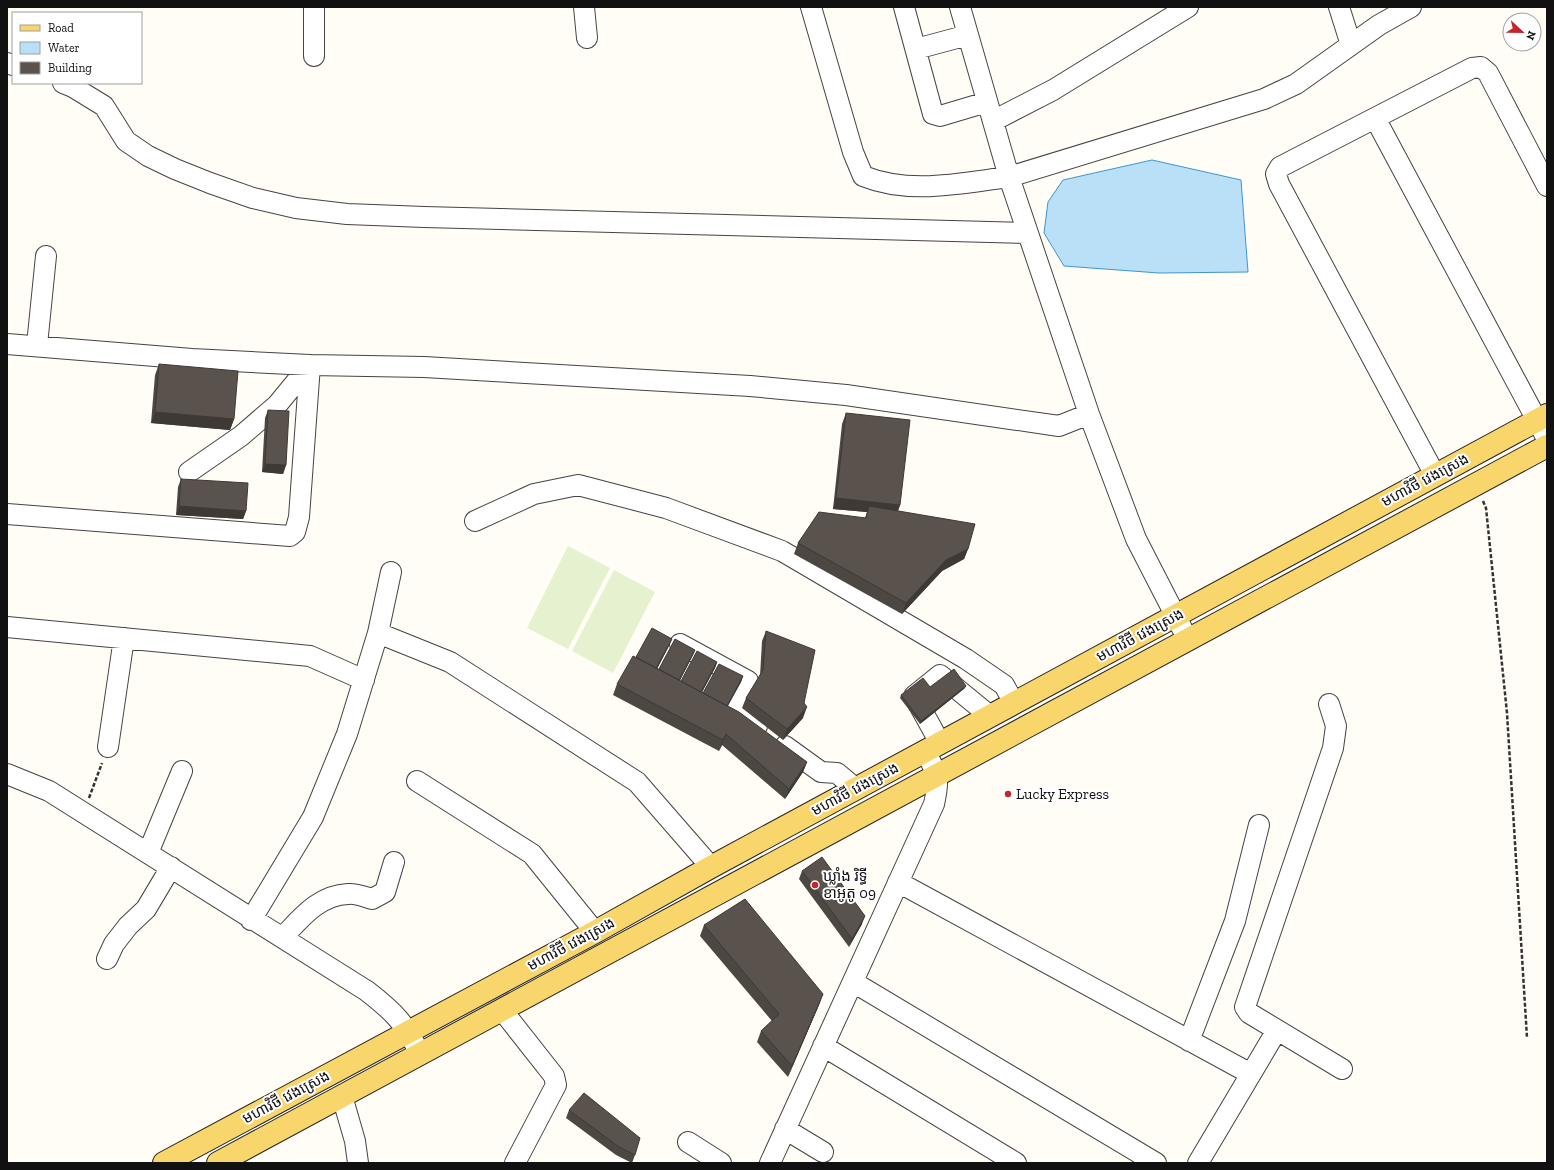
<svg xmlns="http://www.w3.org/2000/svg" width="1554" height="1170" font-family="'Zilla Slab','Noto Sans Khmer',serif">
<rect width="100%" height="100%" fill="#fffdf5"/>
<path fill="#e6f2cf" d="M568,546L610,568L568,649L527,628Z
M614,570L655,592L613,673L572,651Z"/>
<path fill="#b9e0f7" stroke="#3f96cf" d="M1152,160L1241,180L1248,272L1159,273L1064,266L1044,233L1048,202L1063,180Z"/>
<g fill="none" stroke-linecap="round" stroke-linejoin="round">
<g stroke="#444" stroke-width="22">
<path id="minor" d="M314,7V56
M584,7L587,38
M811,7L853,152L863,176C910,195 961,183 1009,177L960,7
M904,7L933,114L940,116L987,102
M1339,7L1351,45
M916,49L968,35
M7,63L13,65
M63,83L73,87L104,106L126,141L148,156L175,169L210,183L253,198L296,208L347,214L424,217L1028,233
M1375,118L1547,439
M993,121L1053,90L1188,7
M7,344L192,359L310,365L424,367L750,386L846,395L1059,426L1089,414
M37,345L46,256
M189,472L241,436L277,405L310,365
M1435,475L1279,184L1276,174L1280,167L1472,68L1481,67L1488,73L1547,186
M7,514L290,536L295,532L299,517L310,365
M475,521L534,494L578,485L666,508L782,551L966,659L1004,685L1014,703
M7,627L310,656L364,680
M378,633L450,662L637,782L711,867
M1188,640L1136,539L1089,414L1009,177L1264,99L1296,84L1379,25L1411,7
M680,644L748,681L736,710L757,726
M1329,704L1336,726L1333,748L1245,1007L1249,1013L1342,1069
M940,743L914,696L940,675L990,716
M785,746L821,772L837,773L856,789
M108,747L124,638
M7,774L49,791L367,991C394,1012 405,1023 420,1054
M417,781L532,854L595,932
M148,853L182,771
M898,882L1251,1074
M251,920L313,817L347,734L378,633L391,572
M283,937C301,918 319,895 348,894C355,893 365,897 372,899L385,892L394,862
M107,959L114,944L128,926L146,909L171,867
M853,982L1156,1163
M502,1010L554,1076L556,1085L515,1163
M1189,1041L1235,921L1259,825
M823,1046L1016,1163
M342,1096L355,1141L358,1163
M785,1129L823,1152
M688,1142L721,1163
M770,1163L934,804C940,777 938,775 925,751
M1198,1163L1277,1030"/>
</g>
<g stroke="#222" stroke-width="24">
<path id="major" d="M164,1163L595,932L711,867L1547,415
M218,1163L1547,446"/>
</g>
<path stroke="#333" stroke-width="2.5" stroke-dasharray="4 2" stroke-linecap="butt" d="M1483,501L1486,508L1507,713L1527,1038
M89,798L102,763"/>
<use href="#minor" stroke="#fff" stroke-width="20"/>
<use href="#major" stroke="#f9d66b" stroke-width="22"/>
</g>
<path fill="#4d4742" d="M159,364L234,419L230,430L151,423L155,375Z
M268,410L286,465L283,474L262,472L265,418Z
M846,413L900,505L898,511L968,549L964,559L942,571L902,614L794,554L798,543L865,518L867,512L833,509L842,424Z
M181,479L246,511L243,519L176,515L178,487Z
M766,631L804,703L803,718L783,740L742,708L746,698L760,676L762,641Z
M670,644L657,668L659,669L695,650L693,655L680,680L681,681L717,662L715,668L702,692L703,693L743,676L741,682L728,706L807,762L803,772L785,799L722,745L719,751L613,695L617,684L636,657Z
M930,687L965,688L920,724L900,698L901,695Z
M802,871L862,924L849,947L799,879Z
M704,925L823,994L819,1005L788,1077L757,1042L761,1031L772,1021L700,936Z
M569,1110L635,1155L632,1163L616,1155L566,1118Z"/>
<path fill="#3f3936" d="M155,412L234,419L230,430L151,423Z
M265,464L286,465L283,474L262,472Z
M836,498L900,505L896,516L869,506L867,512L833,509Z
M179,506L246,511L243,519L176,515Z
M968,549L964,559L942,571L902,614L906,603L946,560Z
M672,639L670,644L654,675L656,669Z
M695,650L693,655L677,686L679,680Z
M717,662L715,668L699,698L701,693Z
M743,676L741,682L724,712L726,707Z
M966,686L965,688L920,724L921,721Z
M807,707L803,718L783,740L787,729Z
M726,734L722,745L719,751L723,740Z
M807,762L803,772L785,799L789,789Z
M865,916L862,924L849,947L852,939Z
M823,994L819,1005L788,1077L792,1066Z"/>
<path fill="#5a524d" stroke="#3f3936" d="M159,364L238,371L234,419L155,412Z
M268,410L289,411L286,465L265,464Z
M846,413L910,420L900,505L836,498Z
M181,479L248,483L246,511L179,506Z
M869,506L975,524L968,549L946,560L906,603L798,543L819,512L866,518Z
M652,628L672,639L656,668L636,657Z
M766,631L815,650L804,703L807,707L787,729L746,698L763,670Z
M675,639L695,650L679,680L659,669Z
M697,651L717,662L701,692L681,681Z
M633,656L739,712L807,762L789,789L726,734L723,740L617,684Z
M719,664L743,676L727,706L703,693Z
M954,669L966,686L921,721L901,695L923,678L930,687Z
M822,857L865,916L852,939L802,871Z
M745,899L823,994L792,1066L761,1031L779,1014L704,925Z
M584,1093L640,1138L635,1155L619,1147L569,1110Z"/>
<g fill="#c4262e" stroke="#fff" stroke-width="1.5">
<circle cx="1008" cy="794" r="4"/>
<circle cx="815" cy="885" r="4"/>
</g>
<g text-anchor="middle" dominant-baseline="central" stroke-width="4" stroke-linejoin="round" paint-order="stroke">
<g font-size="15" fill="#111" stroke="#fff">
<text transform="translate(1425 480) rotate(-28)">មហាវិថី វេងស្រេង</text>
<text transform="translate(1140 635) rotate(-28)">មហាវិថី វេងស្រេង</text>
<text transform="translate(855 789) rotate(-28)">មហាវិថី វេងស្រេង</text>
<text transform="translate(571 944) rotate(-28)">មហាវិថី វេងស្រេង</text>
<text transform="translate(286 1097) rotate(-28)">មហាវិថី វេងស្រេង</text>
</g>
<g font-size="15" fill="#111" stroke="#fff" text-anchor="start">
<text x="1016" y="794">Lucky Express</text>
<text x="823" y="876">ឃ្លាំង រិទ្ធី<tspan x="823" dy="17">ខាអូតូ 09</tspan></text>
</g>
</g>
<rect width="1554" height="1170" fill="none" stroke="#111111" stroke-width="16"/>
<rect x="12" y="12" width="130" height="72" fill="#ffffff" stroke="#a0a0a0"/>
<rect x="20" y="25" width="20" height="6" fill="#f9d66b" stroke="#a0a0a0"/>
<text x="48" y="32" font-size="12" fill="#111111">Road</text>
<rect x="20" y="42" width="20" height="12" fill="#b9e0f7" stroke="#a0a0a0"/>
<text x="48" y="52" font-size="12" fill="#111111">Water</text>
<rect x="20" y="62" width="20" height="12" fill="#5a524d" stroke="#a0a0a0"/>
<text x="48" y="72" font-size="12" fill="#111111">Building</text>
<g transform="translate(1522 32) rotate(112)"><circle r="19" fill="#ffffff" stroke="#a0a0a0"/>
<path d="M0-3L7 15L0 10L-7 15Z" fill="#c4262e"/>
<text y="-6" font-size="11" font-weight="bold" text-anchor="middle" fill="#111111">N</text>
</g>
</svg>
